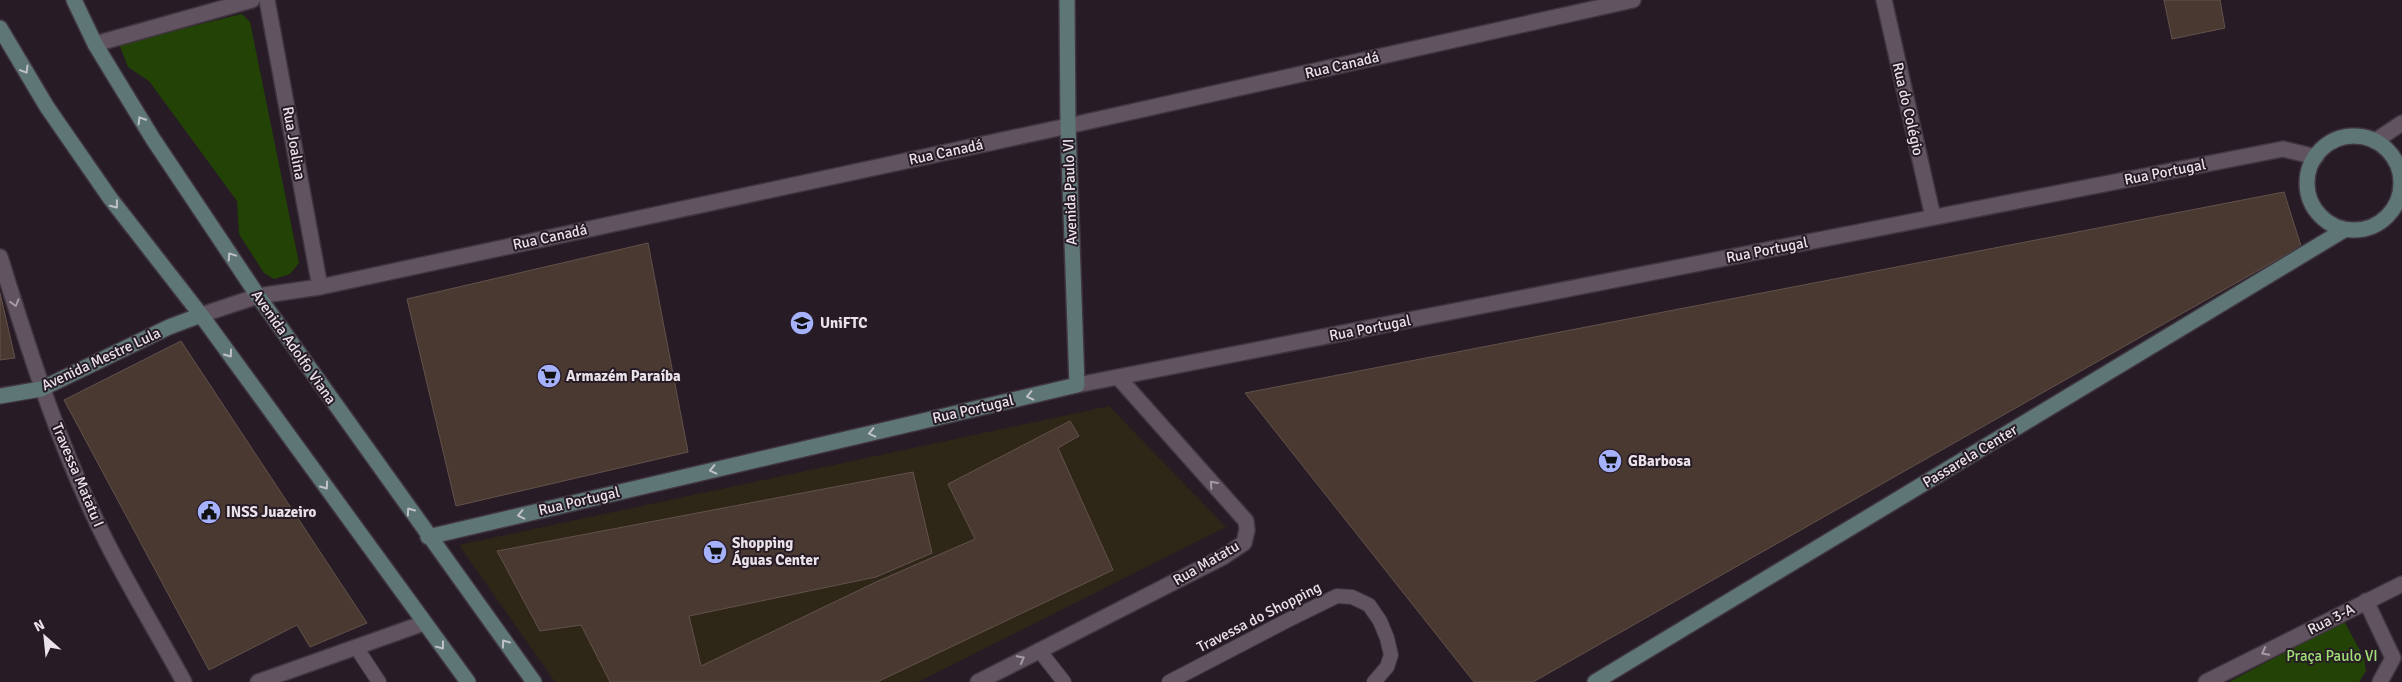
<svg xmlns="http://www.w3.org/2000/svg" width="2402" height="682" font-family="Signika,sans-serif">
<rect width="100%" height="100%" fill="#271b26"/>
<path fill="#2e2616" d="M1109,406L1226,527L918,682H555L459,545Z"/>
<path fill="#234306" d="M242,14L250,22L299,263L290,274L274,279L264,273L239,234L237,201L149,81L128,67L119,44Z
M2344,621L2364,658L2366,671L2359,682H2229Z"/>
<path fill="#493931" stroke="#63524a" d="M2164,0H2220L2225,28L2172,39Z
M2284,192L2301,246L1533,682H1474L1245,393Z
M648,243L688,452L456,506L407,299Z
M0,293L15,358L0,360Z
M181,341L367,623L310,647L297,625L209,670L64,400Z
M1070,421L1079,436L1058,448L1113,570L877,682H610L581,625L540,631L497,551L913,472L932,553L876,577L689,616L701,666L876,582L975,539L948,484Z"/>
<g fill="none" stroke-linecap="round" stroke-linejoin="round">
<g stroke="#40363f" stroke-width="16">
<path id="lane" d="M356,647L379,682
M1039,650L1064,682
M1169,682L1290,619L1337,596L1352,597L1369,605L1380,621L1387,638L1391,655L1387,667L1374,682"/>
</g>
<g stroke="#40363f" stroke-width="18">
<path id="street" d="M267,0L320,287
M1884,0L1933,217
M95,44L252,0
M2375,141L2402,123
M0,257C30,354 61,452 107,543C131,590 159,636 184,682
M201,315L258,296L320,287L1068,126L1633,0
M1077,385L2283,149L2316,157
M2366,601L2393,658L2380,682
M258,682L424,623
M978,682L1223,557L1244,543L1247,530L1246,521L1118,377
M2206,682L2402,584"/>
</g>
<g stroke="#40363f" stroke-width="18">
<path id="secondary" d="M74,0L95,44L112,72L153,139L258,296L534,682
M0,28L47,107L110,198L201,315L468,682
M2307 183a47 47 0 1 1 94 0a47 47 0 1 1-94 0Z
M0,396L41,389L169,327L201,315
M428,537L1077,385L1068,126L1067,0
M1595,682L2344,230"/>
</g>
<use href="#lane" stroke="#615460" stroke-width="14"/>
<use href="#street" stroke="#615460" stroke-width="15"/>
<use href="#secondary" stroke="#5f7677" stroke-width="15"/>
</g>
<defs><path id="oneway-chevron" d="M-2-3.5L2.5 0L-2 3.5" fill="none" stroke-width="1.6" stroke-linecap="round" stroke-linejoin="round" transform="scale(1.25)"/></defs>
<g stroke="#c0c2c7">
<use href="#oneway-chevron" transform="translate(25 70) rotate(59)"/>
<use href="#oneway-chevron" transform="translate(141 120) rotate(-122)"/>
<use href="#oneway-chevron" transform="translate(115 205) rotate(52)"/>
<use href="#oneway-chevron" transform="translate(231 256) rotate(-124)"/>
<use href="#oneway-chevron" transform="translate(229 354) rotate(54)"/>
<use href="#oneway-chevron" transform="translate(1030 396) rotate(167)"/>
<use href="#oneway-chevron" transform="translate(872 433) rotate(167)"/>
<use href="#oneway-chevron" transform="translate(713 470) rotate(167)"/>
<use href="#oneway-chevron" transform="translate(325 486) rotate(54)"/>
<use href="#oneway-chevron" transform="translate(410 511) rotate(-125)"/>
<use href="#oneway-chevron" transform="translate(521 515) rotate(167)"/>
<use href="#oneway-chevron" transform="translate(505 643) rotate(-126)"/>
<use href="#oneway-chevron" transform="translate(441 646) rotate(53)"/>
</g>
<g stroke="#a69ba4">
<use href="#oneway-chevron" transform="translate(15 303) rotate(73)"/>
<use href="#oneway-chevron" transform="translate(1213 484) rotate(-132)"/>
<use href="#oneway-chevron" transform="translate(2265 652) rotate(153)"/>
<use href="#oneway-chevron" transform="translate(1021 659) rotate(-28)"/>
</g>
<defs>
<g id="university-disc" transform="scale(1.25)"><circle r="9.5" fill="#a6b1fc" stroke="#271b26"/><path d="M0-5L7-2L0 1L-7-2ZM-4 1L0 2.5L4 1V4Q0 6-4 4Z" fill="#111"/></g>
<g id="supermarket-disc" transform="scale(1.25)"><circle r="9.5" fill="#a6b1fc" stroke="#271b26"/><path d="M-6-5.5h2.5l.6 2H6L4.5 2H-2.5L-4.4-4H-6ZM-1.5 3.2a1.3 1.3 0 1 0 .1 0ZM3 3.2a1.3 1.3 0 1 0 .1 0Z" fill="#111"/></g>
<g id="civic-disc" transform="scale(1.25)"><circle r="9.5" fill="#a6b1fc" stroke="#271b26"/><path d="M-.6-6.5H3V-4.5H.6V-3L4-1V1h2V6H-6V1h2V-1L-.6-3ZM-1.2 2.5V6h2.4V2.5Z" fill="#111"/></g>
</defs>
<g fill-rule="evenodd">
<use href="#university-disc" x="802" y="323"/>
<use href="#supermarket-disc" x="549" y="376"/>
<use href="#supermarket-disc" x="1610" y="461"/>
<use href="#civic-disc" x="209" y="512"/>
<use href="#supermarket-disc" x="715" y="552"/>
</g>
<g text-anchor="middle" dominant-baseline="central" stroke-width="4" stroke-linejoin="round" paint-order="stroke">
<g font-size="15" fill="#eae2e9" stroke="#271b26">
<text transform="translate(1342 65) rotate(-13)">Rua Canadá</text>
<text transform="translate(1908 109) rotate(77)">Rua do Colégio</text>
<text transform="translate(294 143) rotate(80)">Rua Joalina</text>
<text transform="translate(946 152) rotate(-12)">Rua Canadá</text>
<text transform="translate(2165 172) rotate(-11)">Rua Portugal</text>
<text transform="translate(1070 192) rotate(-92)">Avenida Paulo VI</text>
<text transform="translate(550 237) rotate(-12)">Rua Canadá</text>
<text transform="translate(1767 250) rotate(-11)">Rua Portugal</text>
<text transform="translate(1370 328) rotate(-11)">Rua Portugal</text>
<text transform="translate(294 347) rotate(55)">Avenida Adolfo Viana</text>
<text transform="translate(101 359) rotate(-25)">Avenida Mestre Lula</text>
<text transform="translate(973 409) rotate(-13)">Rua Portugal</text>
<text transform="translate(1970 456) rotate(-31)">Passarela Center</text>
<text transform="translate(78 475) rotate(67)">Travessa Matatu I</text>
<text transform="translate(579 501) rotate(-13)">Rua Portugal</text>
<text transform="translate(1206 563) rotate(-30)">Rua Matatu</text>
<text transform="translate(1259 617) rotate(-27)">Travessa do Shopping</text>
<text transform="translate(2331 619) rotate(-27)">Rua 3-A</text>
</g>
<g font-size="15" font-weight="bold" fill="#eae2e9" stroke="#271b26" text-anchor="start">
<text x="820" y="323">UniFTC</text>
<text x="566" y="376">Armazém Paraíba</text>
<text x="1628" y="461">GBarbosa</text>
<text x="226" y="512">INSS Juazeiro</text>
<text x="732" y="543">Shopping<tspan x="732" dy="17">Águas Center</tspan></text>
</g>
<g font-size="15" fill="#a0e076" stroke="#271b26">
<text x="2332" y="656">Praça Paulo VI</text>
</g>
</g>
<g transform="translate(45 637) rotate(333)" stroke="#271b26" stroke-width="4" paint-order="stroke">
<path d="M0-4L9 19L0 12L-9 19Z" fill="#eae2e9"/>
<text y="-8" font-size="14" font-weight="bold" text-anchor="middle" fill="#eae2e9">N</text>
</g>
</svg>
